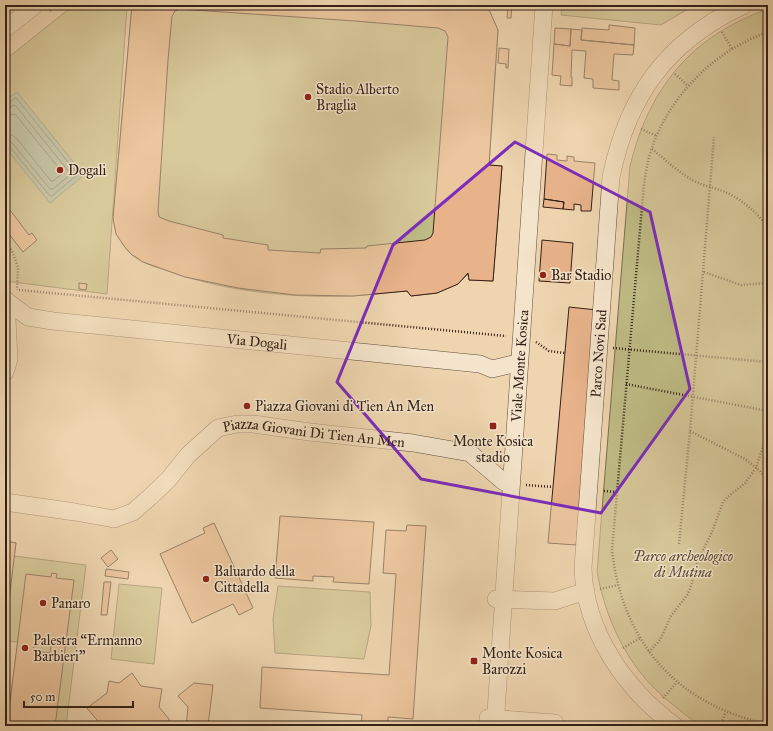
<svg xmlns="http://www.w3.org/2000/svg" width="773" height="731" font-family="'IM FELL Great Primer',serif">
<rect width="100%" height="100%" fill="#eed5af"/>
<filter id="stains"><feTurbulence type="fractalNoise" baseFrequency=".005" numOctaves="4"/><feColorMatrix values="0 0 0 0 .2 0 0 0 0 .09 0 0 0 0 .02 0 0 0 .5 -.17"/></filter>
<radialGradient id="worn" r=".72"><stop offset=".6" stop-color="#630" stop-opacity="0"/><stop offset="1" stop-color="#630" stop-opacity=".3"/></radialGradient>
<path fill="#bfbc86" stroke="#796e4e" d="M74,5H125L127,7L107,294L5,281V60Z
M132,5H484L490,12L498,30L489,165L502,166L493,281L469,280L468,274L458,284L437,293L411,296L407,291C389,292 370,295 352,296C292,298 229,292 171,272C157,267 141,264 130,253C120,243 116,232 113,218Z
M562,5H695L661,25L561,15Z
M768,9V726C753,726 738,726 722,726C717,726 709,727 704,726C694,722 684,714 676,707C631,674 607,625 597,572L630,166C649,88 691,36 768,9Z
M5,541L16,543L14,556L86,565L66,726H7L18,642L5,641Z
M119,584L162,588L154,664L111,659Z
M278,586L370,592L371,626L364,659L275,653L273,619Z"/>
<path fill="#9bb9a5" stroke="#717c6c" d="M17,92L84,175L50,203L5,147V101Z"/>
<g fill="none" stroke-linecap="round" stroke-linejoin="round">
<path stroke="#676c5e" stroke-width="1" d="M5,104L9,103L15,98L17,99L77,173V175L52,196H50L10,147L5,145
M5,109L9,108L14,105L16,106L70,173V175L53,189H50L13,144L9,141L5,140
M5,115L15,114L62,172V174L53,181H51L17,139L12,135L5,134"/>
</g>
<path fill="#e8b38b" stroke="#332016" fill-rule="evenodd" d="M132,5H484L490,12L498,30L489,165L502,166L493,281L469,280L468,273L458,284L437,293L411,296L407,291L353,296L295,295L238,288L185,277L143,262L131,254L124,246L116,234L113,218ZM179,9L355,21L438,28L445,31L448,37L433,233L431,237L425,240L367,246L366,248L321,249L320,253L268,250V245L223,238V235L169,221L159,217L158,211L168,60L172,16L175,11Z
M508,5H512L511,18H507Z
M609,25L635,28L634,45L581,40L582,28L609,30Z
M555,28L571,29L570,46L554,44Z
M571,29L582,30L581,40L634,45L633,55L614,54L612,80L619,81V90L593,88V79L584,78L586,51L572,50L571,77H572V86L560,85L561,76L552,75L554,44L570,46Z
M499,48L509,49L508,68H506V64L498,63Z
M547,154L557,155V160L567,161V156L574,157V161L595,163L591,211H581V205L574,204V210L563,209L564,202L544,199Z
M5,198L8,203L6,205L29,235L32,233L37,240L23,252L5,229Z
M544,199L564,202L563,209L543,207Z
M542,240L573,243L570,283L539,281Z
M79,283L87,284L86,290L79,289Z
M569,307L597,310L576,545L548,543Z
M280,516L374,522L369,584L333,582L334,577L313,576V581L275,578Z
M214,523L253,608L239,615L233,604L192,623L160,554L205,533L203,528Z
M407,525L426,526L413,719L388,717V726H361L362,715L260,708L262,667L389,675L396,574L383,573L386,530L406,531Z
M5,541L16,543L5,633Z
M111,550L118,559L108,567L101,558Z
M106,569L129,572L128,579L105,576Z
M52,573L57,574L56,578L74,580L55,726H7L26,574L51,577ZM35,643L51,646L50,653L33,651Z
M104,582H111L107,615H101Z
M132,673L141,686L162,689L159,707L169,719V726H102L87,708L107,693L109,681L119,683Z
M194,683L213,685L208,726H186L188,707L178,696Z"/>
<g fill="none" stroke-linecap="round" stroke-linejoin="round">
<g stroke="#624d3c" stroke-width="18">
<g id="minor">
<path d="M5,29L35,5"/>
<path id="s1" d="M5,300L28,317L53,321L480,364L492,369L513,364"/>
<path d="M5,372L9,359L6,300"/>
<path id="s2" d="M5,502L75,512L114,519L133,512L150,497L168,480L188,455L218,428L237,424H253L310,432L413,443L470,453L504,482"/>
<path d="M496,599L555,601L586,591"/>
<path d="M488,718L555,723"/>
<path id="s3" d="M495,726L544,5"/>
<path id="s4" d="M675,726C625,689 585,632 583,568L611,177C628,95 667,41 744,5"/>
</g>
</g>
<path stroke="#332016" stroke-width="2.5" stroke-dasharray="1 2" stroke-linecap="butt" d="M50,11L58,5
M722,32L732,49
M768,32C716,50 672,93 653,145C648,158 646,171 644,184L612,550C622,642 677,705 768,724
M675,74L688,86
M641,129L657,136
M652,149C666,160 678,172 694,181C704,186 715,188 725,192C742,199 757,213 768,227
M5,242L12,251L18,267L17,290
M704,272L741,285L768,283
M19,290L506,336
M536,342L549,351L565,353
M613,348L768,362
M626,384L768,411
M690,431L745,459L760,471L768,483
M526,485L553,487
M604,491L617,492
M679,544L690,431L714,137
M600,589L618,585
M623,648L640,638
M649,652L660,640L671,616L688,594L692,583L697,562L712,532L723,502L730,495L745,483L756,468L768,431
M663,698L677,682
M720,726L726,712"/>
<use href="#minor" stroke="#f4e4cb" stroke-width="17"/>
</g>
<path d="M0 0H773V731H0ZM515,142L650,212L690,389L601,513L421,479L337,382L393,245Z" fill="#eed5af" fill-opacity=".55" fill-rule="evenodd"/>
<path fill="none" stroke="#7b2cbf" stroke-width="3" stroke-linejoin="round" d="M515,142L650,212L690,389L601,513L421,479L337,382L393,245Z"/>
<g fill="#8f2418" stroke="#f4e4cb" stroke-width="1.5">
<circle cx="308" cy="97" r="4"/>
<circle cx="60" cy="170" r="4"/>
<circle cx="543" cy="275" r="4"/>
<circle cx="247" cy="406" r="4"/>
<rect x="489" y="422" width="8" height="8" rx="2"/>
<circle cx="206" cy="579" r="4"/>
<circle cx="43" cy="603" r="4"/>
<circle cx="25" cy="648" r="4"/>
<rect x="470" y="657" width="8" height="8" rx="2"/>
</g>
<g text-anchor="middle" dominant-baseline="central" stroke-width="3" stroke-linejoin="round" paint-order="stroke">
<g font-size="14" fill="#332016" stroke="#f4e4cb" text-anchor="start">
<text x="316" y="89">Stadio Alberto<tspan x="316" dy="16">Braglia</tspan></text>
<text x="68" y="170">Dogali</text>
<text x="551" y="275">Bar Stadio</text>
<text x="255" y="406">Piazza Giovani di Tien An Men</text>
<text x="493" y="441" text-anchor="middle">Monte Kosica<tspan x="493" dy="16">stadio</tspan></text>
<text x="214" y="571">Baluardo della<tspan x="214" dy="16">Cittadella</tspan></text>
<text x="51" y="603">Panaro</text>
<text x="33" y="640">Palestra “Ermanno<tspan x="33" dy="16">Barbieri”</tspan></text>
<text x="482" y="653">Monte Kosica<tspan x="482" dy="16">Barozzi</tspan></text>
</g>
<g font-size="14" fill="#332016" stroke="#f4e4cb">
<text stroke="none"><textPath href="#s1" startOffset="259">Via Dogali</textPath></text>
<text stroke="none"><textPath href="#s4" startOffset="404">Parco Novi Sad</textPath></text>
<text stroke="none"><textPath href="#s3" startOffset="361">Viale Monte Kosica</textPath></text>
<text stroke="none"><textPath href="#s2" startOffset="347">Piazza Giovani Di Tien An Men</textPath></text>
</g>
<g font-size="14" font-style="italic" fill="#564732" stroke="#f4e4cb">
<text x="683" y="556">Parco archeologico<tspan x="683" dy="16">di Mutina</tspan></text>
</g>
</g>
<rect width="773" height="731" fill="none" stroke="#eed5af" stroke-width="20"/>
<rect x="6" y="6" width="761" height="719" fill="none" stroke="#332016" stroke-width="2"/>
<rect x="10" y="10" width="753" height="711" fill="none" stroke="#332016"/>
<path d="M24 701v6h109v-6" fill="none" stroke="#332016" stroke-width="2"/>
<text x="30" y="701" font-size="12" fill="#332016" stroke="#f4e4cb" stroke-width="3" paint-order="stroke">50 m</text>
<rect width="100%" height="100%" filter="url(#stains)"/>
<rect width="100%" height="100%" fill="url(#worn)"/>
</svg>
